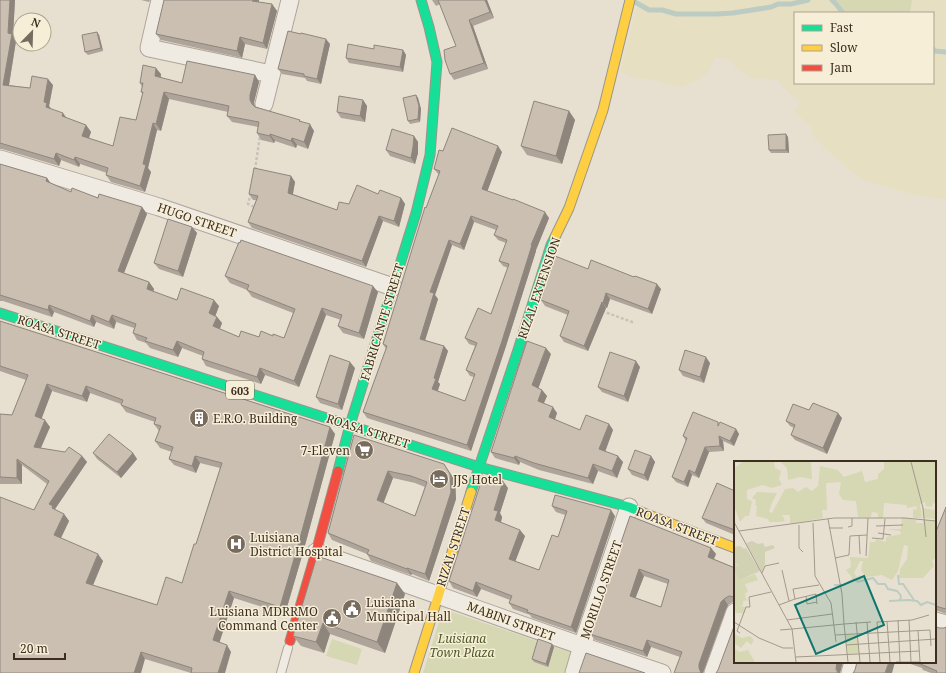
<svg xmlns="http://www.w3.org/2000/svg" width="946" height="673" font-family="'Noto Serif',serif">
<rect width="100%" height="100%" fill="#e7e0d1"/>
<path fill="#e6dfc2" d="M639,0H832L836,4L843,13H795V83H933V13H910L912,0H946V200L916,195L893,189L860,179L829,152L814,137L811,127L795,112L800,102L788,92L777,80L751,78L738,69L728,59L715,58L709,72L702,76L696,81L680,88L657,81L632,77L620,72Z"/>
<path fill="#d6d7b3" d="M832,0H912L910,13H843L836,4Z
M443,609L572,653L567,673H423Z
M332,639L362,649L357,665L326,656Z"/>
<g fill="none" stroke-linecap="round" stroke-linejoin="round">
<path stroke="#bcccc2" stroke-width="5" d="M832,0L836,4L843,13
M635,2L649,10H662L676,14H716L733,13L771,7L778,4H791L808,0
M933,49L935,51L946,52"/>
<g stroke="#ada599" stroke-width="10">
<path id="lane" d="M281,673L288,648"/>
</g>
<g stroke="#ada599" stroke-width="19">
<path id="street" d="M160,0L149,48L271,74
M264,104L290,0
M0,159L159,207L393,287
M316,552C431,592 546,635 662,673
M935,621L946,624
M574,673L582,646L629,507
M713,673L735,612
M850,673L853,662"/>
</g>
<g stroke="#9c958a" stroke-width="11">
<path id="fast" d="M555,237L551,245L518,350L479,467L629,507L641,512
M0,313L479,467L471,492
M338,471L350,425L416,213L430,155L437,62L429,27L421,0"/>
</g>
<g stroke="#9c958a" stroke-width="11">
<path id="slow" d="M555,237L569,208L603,110L630,0
M641,512L735,548
M414,673L471,492"/>
</g>
<g stroke="#9c958a" stroke-width="11">
<path id="jam" d="M290,641L316,552L338,471"/>
</g>
<path stroke="#c8c2b9" stroke-width="2.5" stroke-dasharray="3 2" stroke-linecap="butt" d="M255,170L260,135
M251,193L248,204L254,207L253,209
M602,311L635,323"/>
<use href="#lane" stroke="#efebe3" stroke-width="8"/>
<use href="#street" stroke="#efebe3" stroke-width="17"/>
<use href="#fast" stroke="#16e098" stroke-width="9"/>
<use href="#slow" stroke="#ffcf43" stroke-width="9"/>
<use href="#jam" stroke="#f24e42" stroke-width="9"/>
</g>
<path fill="#afa499" fill-rule="evenodd" d="M0,0H15L13,35L16,41L9,85L30,88L53,85L49,106L51,109L67,118L86,125L91,132L89,138L113,146L136,120L143,94L141,92L142,87L140,83L161,74V78L182,83L255,75L259,82L254,102V106L301,121L314,131L308,149L297,145L296,148L275,141L274,143L261,140L257,133L258,127L232,122L227,116L228,112L169,99L161,131L157,130L148,168L151,172L145,192L111,182L106,175L107,173L80,164L79,167L61,160L59,166L2,149H0Z
M141,0H150L149,2Z
M164,0H259V2L272,4L277,11L267,49L245,44L242,58L161,40L156,34Z
M432,0H487L494,18L473,26L488,69L454,80L450,74L456,46L440,4L436,6Z
M97,32L99,35L103,51L88,55L85,52Z
M330,44L321,84L307,81L305,78L282,74L278,69Z
M374,49L403,50L406,55L403,72L349,63L346,58Z
M416,95L418,98L421,109L420,122L410,124L408,121Z
M363,100L367,106L365,122L341,118L337,112Z
M569,111L575,120L562,164L527,155L521,146Z
M414,136L418,142V153L415,164L390,156L386,150Z
M788,137L789,153H771L769,150Z
M443,151L502,152L487,191L549,218L536,250V251L506,346L471,451L367,418L363,412L386,349L383,344L426,208L439,175L434,169ZM474,222L496,230L494,235L498,240L506,243L499,261L503,266L508,268L491,314L465,338L469,344L475,346L466,370L470,376L474,377L465,401L438,391L440,384L438,382L448,351L444,346L425,340L438,299L435,295L452,245L464,250Z
M0,164L47,178L50,183L71,192L142,207L147,214L124,273L149,282L154,289L153,292L177,300L219,306L215,316L217,317L222,323L220,329L239,337H259L273,336L284,338L293,313L252,297L247,290L230,283L225,276L378,292L364,339L343,333L338,326L341,320L326,315L299,387L265,375L261,384L206,366L202,359L203,356L182,348L178,357L150,348L146,343L137,340L133,333L134,328L116,322L114,329L96,322L94,327L54,312L52,317L3,301H0Z
M291,176L295,182L293,194L337,210L349,204L378,194L401,198L405,204L399,227L383,221L366,267L252,228L248,222L256,200H253L249,194Z
M192,227L197,233L183,277L159,269L154,263Z
M588,269L661,289L652,314L610,299L607,308H606L588,351L564,342L560,336L568,315L545,306L541,300Z
M0,321L330,427L335,434L304,549L285,614L234,598L219,642L231,652L191,673L145,659L34,510L47,484L22,465V484H0V414L12,415L26,380L0,371ZM52,391L87,402L90,393L121,404V405L126,412L155,422L154,424L159,431L155,441L160,448L172,452L169,459L174,465L196,473L200,463L220,468L196,544L182,583L157,605L93,585L103,561L61,538L69,521L64,514L56,510L55,509L87,462L82,456L41,448L50,427L41,419Z
M551,354L538,388L542,390L547,396L544,403L557,413L555,420L580,430L609,424L613,430L605,451L623,462L617,478L598,471L593,484L539,470L520,462L519,465L495,458L491,452Z
M710,363L704,383L683,376L679,370Z
M640,367L628,402L602,392L598,387Z
M355,368L342,410L320,403L316,397Z
M809,410L842,418L827,454L795,440L791,435L794,428L790,426L786,421Z
M718,422L719,424L736,429L739,434L734,446L723,441L724,451L709,452L699,478L692,475L688,487L676,482L672,477L686,441L683,436Z
M354,435L455,480L456,499L429,581L412,574L411,575L371,561L367,554L332,540L328,533ZM393,478L415,483L425,487L415,516L383,503Z
M93,453H133L137,459L121,478L97,459Z
M651,456L655,462L648,481L632,475L628,469Z
M508,488L500,513L502,517L501,522L525,536L515,561L539,570L558,537L565,515L556,512L552,506L615,516L576,633L532,618L530,615L513,609L509,603L510,600L481,589L477,597L453,588L449,581Z
M735,491V535L706,523L702,518Z
M946,507V614L938,611H935V534Z
M630,516L711,548L716,554L714,559L735,568V602H733L728,605L726,609L704,670L703,673H674L680,657L651,647L647,657L595,640L590,634ZM644,576L668,584L661,607L635,598Z
M397,583L405,594L385,653L330,634L324,653L301,646L293,636Z
M939,628H944L946,673H931L923,670L922,668L905,662H935Z
M552,644L554,647L548,667L534,662L532,659Z"/>
<path fill="#8e867d" d="M10,0H15L13,35L16,41L8,91L3,85Z
M253,0H259L257,7Z
M485,0H487L494,18L490,12Z
M272,4L277,11L267,49L263,43Z
M469,20L473,26L488,69L484,63Z
M97,32L99,35L103,51L101,48Z
M240,37L245,44L242,58L237,51Z
M326,39L330,44L321,84L317,79Z
M403,50L406,55L403,72L400,67Z
M156,68L161,74L160,83L155,76Z
M255,75L259,82L254,102L255,107L250,100V95Z
M48,79L53,85L49,106L52,110L46,107L44,102Z
M164,92L169,99L161,131L156,124Z
M416,95L418,98L421,109L420,122L418,119Z
M363,100L367,106L365,122L360,116Z
M569,111L575,120L562,164L556,156Z
M63,113L68,120L62,116Z
M153,123L157,130L148,168L151,172L145,192L140,186L143,164Z
M310,124L314,131L308,149L304,142Z
M86,125L91,132L87,143L82,136Z
M270,134L275,141L274,143L270,136Z
M786,134L788,137L789,153L786,150Z
M414,136L418,142V153L415,164L411,158Z
M292,138L297,145L296,148L291,141Z
M498,146L502,152L486,195L482,189Z
M56,153L61,160L59,166L54,159Z
M75,157L80,164L79,167L74,160Z
M291,176L295,182L292,198L288,193Z
M47,178L52,185L46,181Z
M401,198L405,204L399,227L394,221Z
M142,207L147,214L122,278L118,271Z
M545,212L549,218L536,250V251L506,346L471,451L467,445L531,245Z
M379,216L383,221L366,267L362,261Z
M471,216L474,222L464,250L460,244Z
M192,227L197,233L183,277L178,271Z
M449,240L452,245L435,295L438,299L424,344L420,339L430,292Z
M149,282L154,289L152,296L147,289Z
M657,284L661,289L652,314L648,309Z
M373,286L378,292L364,339L359,333Z
M606,293L610,299L607,308L603,303Z
M214,300L219,306L214,320L209,313Z
M602,302L606,308L588,351L584,346Z
M49,305L54,312L52,317L48,310Z
M322,308L326,315L299,387L294,381Z
M92,315L96,322L94,327L90,321Z
M112,315L116,322L114,329L109,322Z
M217,317L222,323L218,333L213,326Z
M177,341L182,348L178,357L173,350Z
M444,346L448,351L438,382L440,384L436,395L432,389L434,378Z
M546,348L551,354L537,392L532,385Z
M706,357L710,363L704,383L700,377Z
M636,361L640,367L628,402L624,396Z
M350,362L355,368L342,410L338,404Z
M260,368L265,375L261,384L257,377Z
M47,384L52,391L40,423L35,416Z
M86,386L90,393L87,402L82,396Z
M542,390L547,396L542,407L538,401Z
M553,407L557,413L553,424L549,417Z
M838,413L842,418L827,454L823,448Z
M45,420L50,427L38,454L34,447Z
M609,424L613,430L604,455L599,449Z
M330,427L335,434L304,549L285,614L280,607Z
M736,429L739,434L734,446L730,441Z
M719,436L723,441L724,451L720,446Z
M705,447L709,452L699,478L695,473Z
M133,453L137,459L121,478L117,472Z
M82,456L87,462L55,509L57,513L56,515L49,504Z
M195,456L200,463L196,473L192,466Z
M515,456L520,462L519,465L514,458Z
M618,456L623,462L617,478L612,471Z
M651,456L655,462L648,481L644,475Z
M17,459L22,465V484L17,478Z
M444,464L455,480L456,499L429,581L425,574Z
M593,464L598,471L593,484L588,478Z
M689,470L692,475L688,487L684,482Z
M388,471L393,478L382,507L377,500Z
M503,481L508,488L500,513L502,517L500,527L495,520L494,510Z
M611,510L615,516L576,633L571,627Z
M64,514L69,521L59,542L54,535Z
M520,530L525,536L514,565L509,559Z
M711,548L716,554L712,563L708,557Z
M98,554L103,561L91,590L86,583Z
M407,568L412,574L411,575L407,569Z
M639,569L644,576L634,602L630,596Z
M476,582L481,589L477,597L473,591Z
M397,583L405,594L385,653L377,642Z
M229,591L234,598L218,647L213,640Z
M724,599L728,605L726,609L704,670L703,673H701L699,668V664L721,602Z
M323,623L330,634L324,653L316,642Z
M647,640L651,647L647,657L643,651Z
M552,644L554,647L548,667L546,664Z
M227,645L231,652L225,673H218Z
M141,652L145,659L141,673H134Z
M837,662H843L840,673H838L836,669Z
M889,662H895L892,673H885Z"/>
<path fill="#cbbfb2" stroke="#8e867d" fill-rule="evenodd" d="M0,0H10L8,33L12,34L3,85L30,88L32,76L48,79L44,102L47,103L46,107L63,113L62,116L86,125L82,136L113,146L120,117L136,120L143,92H141L143,83H140L143,65L156,68L155,76L182,83L187,61L255,75L250,95V100L252,104L255,107L300,120L299,121L310,124L304,142L292,138L291,141L270,134V136L257,133L259,122L227,116L229,106L164,92L156,124L153,123L143,164L146,165L140,186L106,175L108,168L75,157L74,160L56,153L54,159L0,143Z
M164,0H253L252,1L272,4L263,43L240,37L237,51L156,34Z
M438,0H485L490,12L469,20L484,63L450,74L445,60L444,50L456,46Z
M288,31L301,34V33L326,39L317,79L304,76V74L278,69Z
M97,32L101,48L85,52L82,35Z
M348,44L374,49V45L403,50L400,67L346,58Z
M416,95L419,106L418,119L408,121L403,98Z
M339,96L363,100L360,116L337,112Z
M534,101L569,111L556,156L521,146Z
M452,128L498,146L482,189L513,200V199L545,212L531,245H532L502,341L467,445L363,412L387,346L383,344L425,207L426,208L440,171L434,169L439,150L443,151ZM471,216L498,226L494,235L507,240L499,261L509,264L491,314L478,308L465,338L477,343L466,370L475,374L465,401L432,389L436,379L434,378L444,346L420,339L434,293L430,292L449,240L460,244Z
M392,129L414,136L413,147L411,158L386,150Z
M786,134V150H769L768,135Z
M0,164L47,178L46,181L71,192L72,188L98,198L99,194L142,207L118,271L149,282L147,289L177,300L181,288L214,300L209,313L217,317L213,326L239,337L241,331L259,337L261,331L273,336V334L284,338L295,309L247,290L249,285L225,276L239,242L240,243L241,240L373,286L359,333L338,326L342,315L322,308L294,381L260,368L257,377L202,359L204,352L177,341L173,350L145,341L147,338L133,333L136,324L112,315L109,322L92,315L90,321L49,305L48,310L0,295Z
M254,168L291,176L288,193L337,210L339,202L349,204L357,185L378,194L380,190L401,198L394,221L379,216L362,261L248,222L258,196L249,194Z
M168,219L192,227L178,271L154,263Z
M555,256L588,269L591,260L634,277L635,276L657,284L648,309L606,293L603,303L602,302L584,346L560,336L569,311L541,300Z
M0,321L330,427L299,542L280,607L229,591L213,640L227,645L218,673H191L192,668L141,652L134,673H0V497L34,510L49,481L17,459V478L0,477V414L12,415L28,375L0,366ZM47,384L82,396L86,386L123,400L121,405L156,418L154,424L161,426L155,441L173,447L169,459L192,466L195,456L222,463L196,544H194L182,583L166,577L157,605L86,583L98,554L54,535L64,514L52,508L53,506L49,504L82,456L69,447L65,452L34,447L45,420L35,416Z
M527,341L546,348L532,385L542,390L538,401L553,407L549,417L580,430L586,415L609,424L599,449L618,456L612,471L593,464L588,478L534,463L515,456L514,458L491,452Z
M685,350L706,357L700,377L679,370Z
M610,352L636,361L624,396L598,387Z
M330,355L350,362L338,404L316,397Z
M813,403L838,413L823,448L791,435L795,425L786,421L793,404L809,410Z
M693,412L718,422V426L720,422L736,429L730,441L719,436L720,446L705,447L695,473L689,470L684,482L672,477L687,438L683,436Z
M109,434L133,453L117,472L93,453Z
M354,435L444,464L450,474L451,492L425,574L407,568V569L367,554L369,550L328,533ZM388,471L411,476L427,482L415,516L377,500Z
M635,450L651,456L644,475L628,469Z
M483,476L503,481L494,510L498,511L495,520L520,530L509,559L539,570L552,535L558,537L567,511L552,506L555,495L611,510L571,627L527,612L528,610L509,603L512,596L476,582L473,591L449,581Z
M717,483L735,491V530L702,518Z
M946,507V609L935,606V534Z
M630,516L711,548L708,557L735,568V574L734,576H735V597L729,596L724,599L721,602L699,664V668L701,673H674L682,652L647,640L643,651L590,634ZM639,569L669,580L661,607L630,596Z
M317,556L356,569L397,583L377,642L323,623L316,642L293,636Z
M735,624V662H837L836,669L838,673H716L718,670Z
M935,626L939,628H944L946,627V673H936L937,671L918,663H919L917,662H935Z
M538,639L552,644L546,664L532,659Z
M586,653L645,673H579Z
M857,662H889L885,673H853L855,670Z"/>
<defs>
<g id="building-disc" transform="scale(1)"><circle r="9.5" fill="#786c5e" stroke="#f7eed8"/><path d="M-4-6H4V6H1V3H-1V6H-4ZM-2.5-4.3h1.7v1.8h-1.7ZM.8-4.3h1.7v1.8H.8ZM-2.5-1h1.7V.8h-1.7ZM.8-1h1.7V.8H.8Z" fill="#fff"/></g>
<g id="supermarket-disc" transform="scale(1)"><circle r="9.5" fill="#786c5e" stroke="#f7eed8"/><path d="M-6-5.5h2.5l.6 2H6L4.5 2H-2.5L-4.4-4H-6ZM-1.5 3.2a1.3 1.3 0 1 0 .1 0ZM3 3.2a1.3 1.3 0 1 0 .1 0Z" fill="#fff"/></g>
<g id="hotel-disc" transform="scale(1)"><circle r="9.5" fill="#786c5e" stroke="#f7eed8"/><path d="M-6-4.5h1.5V1H6V5H4.5V3h-9V5H-6ZM-4 0a1.8 1.8 0 1 1 3.6 0ZM.5 0V-2.5h3Q6-2.5 6 0Z" fill="#fff"/></g>
<g id="hospital-disc" transform="scale(1)"><circle r="9.5" fill="#786c5e" stroke="#f7eed8"/><path d="M-5-5h3v3.5h4V-5h3V5h-3V1.5h-4V5h-3Z" fill="#fff"/></g>
<g id="civic-disc" transform="scale(1)"><circle r="9.5" fill="#786c5e" stroke="#f7eed8"/><path d="M-.6-6.5H3V-4.5H.6V-3L4-1V1h2V6H-6V1h2V-1L-.6-3ZM-1.2 2.5V6h2.4V2.5Z" fill="#fff"/></g>
</defs>
<g fill-rule="evenodd">
<use href="#building-disc" x="199" y="418"/>
<use href="#supermarket-disc" x="364" y="450"/>
<use href="#hotel-disc" x="439" y="479"/>
<use href="#hospital-disc" x="236" y="544"/>
<use href="#civic-disc" x="352" y="609"/>
<use href="#civic-disc" x="332" y="618"/>
</g>
<g text-anchor="middle" dominant-baseline="central" stroke-width="3" stroke-linejoin="round" paint-order="stroke">
<rect fill="#f7eed8" stroke="#756857" stroke-width="1" x="226" y="381" width="28" height="18" rx="3"/>
<g font-size="11" font-weight="bold" fill="#3d2e20">
<text x="240" y="390">603</text>
</g>
<g font-size="12" fill="#3d2e20" stroke="#f7eed8">
<text transform="translate(197 220) rotate(19)">HUGO STREET</text>
<text transform="translate(539 288) rotate(-71)">RIZAL EXTENSION</text>
<text transform="translate(382 322) rotate(-73)">FABRICANTE STREET</text>
<text transform="translate(59 332) rotate(18)">ROASA STREET</text>
<text transform="translate(368 431) rotate(18)">ROASA STREET</text>
<text transform="translate(677 526) rotate(21)">ROASA STREET</text>
<text transform="translate(453 547) rotate(-72)">RIZAL STREET</text>
<text transform="translate(601 590) rotate(-71)">MORILLO STREET</text>
<text transform="translate(511 621) rotate(20)">MABINI STREET</text>
</g>
<g font-size="12" fill="#3d2e20" stroke="#f7eed8" text-anchor="start">
<text x="213" y="418">E.R.O. Building</text>
<text x="350" y="450" text-anchor="end">7-Eleven</text>
<text x="453" y="479">JJS Hotel</text>
<text x="250" y="537">Luisiana<tspan x="250" dy="14">District Hospital</tspan></text>
<text x="366" y="602">Luisiana<tspan x="366" dy="14">Municipal Hall</tspan></text>
<text x="318" y="611" text-anchor="end">Luisiana MDRRMO<tspan x="318" dy="14">Command Center</tspan></text>
</g>
<g font-size="12" font-style="italic" fill="#4d5a26" stroke="#f7eed8">
<text x="462" y="638">Luisiana<tspan x="462" dy="14">Town Plaza</tspan></text>
</g>
</g>
<g transform="translate(734 461)">
<rect width="202" height="202" fill="#e7e0d1"/>
<path d="M8,1H40L41,7L47,10L45,18L48,24L38,27L28,24L13,29V38L18,40L15,55H11L6,61L0,45V8ZM47,1H77L78,18L66,16L54,19L53,7ZM150,1H202V58L189,57L188,47L201,49L202,43L199,42L198,46L192,45L191,41L186,43L188,57H179V48L182,49L183,45L173,47V44L150,42L149,57H144V52L138,51L137,56H124L122,40L109,39L105,33L107,21L92,22L93,49H88L89,57L56,63V54H48L51,60L45,61H35L34,58L22,55L23,45L21,44L22,39L18,37L23,31L43,32L37,44L35,51L38,52L51,28L59,27L64,31L72,26L78,30L84,25L86,5L104,9L110,16L128,10L131,21L144,18V13L150,8ZM168,56L182,59V62H189V59H202V96L198,100L200,105L189,117H165L166,108L173,98L174,85L170,84L164,110L158,119L148,114L132,116L127,109L129,100H126L120,112L123,116L126,114L128,118L124,121L119,118L112,109L117,106L116,96L134,97L136,81H141L142,78L152,81V76L167,73L166,70L152,68H167ZM0,101L5,104L1,107L5,119L21,113L24,119L11,123L14,131L11,132L12,138L15,139L9,140V144L6,145L12,146L11,152H2L0,146ZM0,173L8,177L16,175L20,179L17,184L13,180L7,187L0,182ZM112,174H123L125,192L114,193ZM0,187L5,191L14,189L21,201H0Z" fill="#d6d7b3"/>
<path d="M18,80L24,83L29,82L31,86L39,84L41,87L31,91V103L28,111L12,82ZM6,85L10,88L12,87L26,110L5,119L0,107L5,104L0,101V86Z" fill="#d1d1b3"/>
<path fill="none" stroke="#bcccc2" stroke-width="2" d="M164,114L165,123H169L180,139M100,124H110L120,118L124,121L139,117L144,123H151L154,128L163,130L167,135L166,139M155,140L174,139L183,140L187,144L193,141L202,144"/>
<path fill="none" stroke="#a3998a" stroke-width="1" d="M177,1L189,47L192,76M94,58L108,133L110,163L137,161M0,61L58,168L110,163L114,201M79,62L81,115L97,142L102,181M65,64V87L69,91M142,65L169,64M114,66L118,65V57M95,67H109M5,70L100,57H171L202,60M144,72L157,74M125,74L126,93M138,77L149,78L151,58M132,95L134,57M101,97L115,94L116,75L133,74M48,109L55,140M28,112L31,105L45,102M72,135L73,143L83,141M61,138L82,133L83,143M45,144L61,138L59,128L85,124M53,159L98,153M164,159L166,201M175,159L177,201M153,160L156,201M0,161L25,177L49,187H59M122,161L126,201M133,161L136,201M46,169L58,168L62,201M6,172L3,170L12,146H16L15,136L37,131M101,174L196,169L197,185M112,184L202,178M62,196L185,190M146,201L143,161L178,159L195,154M162,201H186L184,170"/>
<path fill="#0f766e" fill-opacity="0.15" stroke="#0f766e" stroke-width="2" d="M130,115L150,164L82,193L61,144Z"/>
<rect width="202" height="202" fill="none" stroke="#3d2e20" stroke-width="2"/>
</g>
<rect x="794" y="12" width="140" height="72" fill="#f7eed8" stroke="#ada18e"/>
<rect x="802" y="25" width="20" height="6" fill="#16e098" stroke="#ada18e"/>
<text x="830" y="32" font-size="12" fill="#3d2e20">Fast</text>
<rect x="802" y="45" width="20" height="6" fill="#ffcf43" stroke="#ada18e"/>
<text x="830" y="52" font-size="12" fill="#3d2e20">Slow</text>
<rect x="802" y="65" width="20" height="6" fill="#f24e42" stroke="#ada18e"/>
<text x="830" y="72" font-size="12" fill="#3d2e20">Jam</text>
<g transform="translate(32 32) rotate(23)"><circle r="19" fill="#f7eed8" stroke="#ada18e"/>
<path d="M0-3L7 15L0 10L-7 15Z" fill="#786c5e"/>
<text y="-6" font-size="11" font-weight="bold" text-anchor="middle" fill="#3d2e20">N</text>
</g>
<path d="M14 653v6h51v-6" fill="none" stroke="#3d2e20" stroke-width="2"/>
<text x="20" y="653" font-size="12" fill="#3d2e20" stroke="#f7eed8" stroke-width="3" paint-order="stroke">20 m</text>
</svg>
